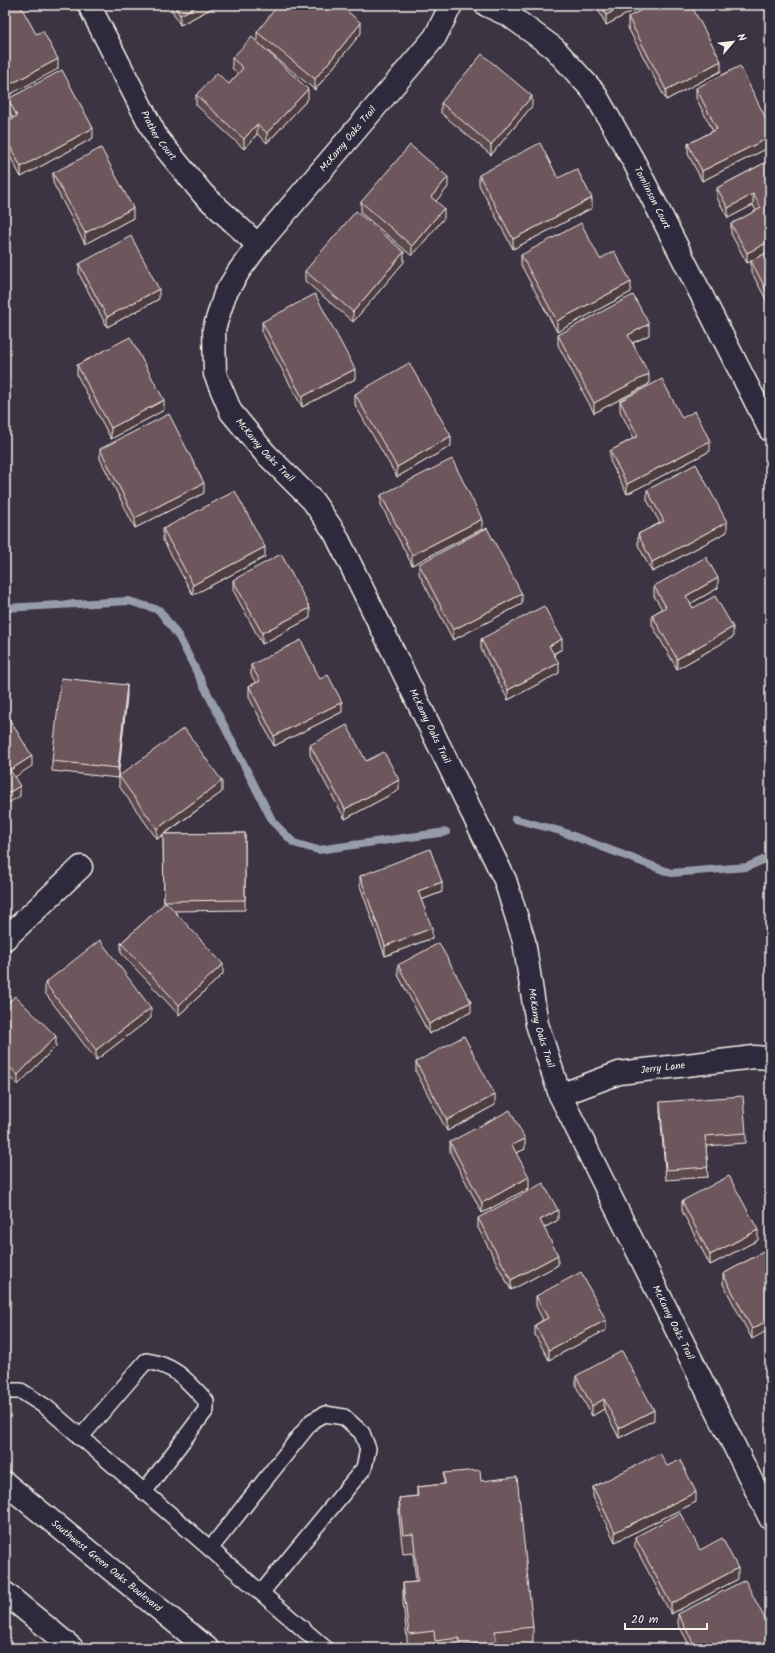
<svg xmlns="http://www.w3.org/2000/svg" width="775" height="1653" font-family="Kalam,sans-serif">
<rect width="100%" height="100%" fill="#3c3343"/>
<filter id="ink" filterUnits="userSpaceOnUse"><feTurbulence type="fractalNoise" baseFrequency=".025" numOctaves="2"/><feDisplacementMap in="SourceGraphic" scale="8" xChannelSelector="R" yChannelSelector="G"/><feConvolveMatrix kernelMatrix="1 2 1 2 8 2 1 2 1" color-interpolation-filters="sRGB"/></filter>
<g filter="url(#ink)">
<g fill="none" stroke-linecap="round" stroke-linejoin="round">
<path stroke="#969caa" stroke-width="8" d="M5,608L129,601L159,610L179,637L273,822L294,843L318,850L446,832
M515,819L560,831L671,873L747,867L770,857"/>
<g stroke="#f4f1e8" stroke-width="18">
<path id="lane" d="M5,1391H21L46,1407L325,1648
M80,1438L146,1361C175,1365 187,1380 206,1401V1410L144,1492
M210,1549L312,1421L325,1414L344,1417L362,1433L368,1449L364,1468L261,1593"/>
</g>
<g stroke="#f4f1e8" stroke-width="25">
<g id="street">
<path id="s1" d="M89,5L157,138L203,194L258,245"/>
<path id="s2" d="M451,5L435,37L258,245L239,271L225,294L214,329L215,374L231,412L265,453L313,501L335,533L505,880L524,941L537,1024L560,1095L770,1518"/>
<path id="s3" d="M486,5L510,16L554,48L594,92L634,162L770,430"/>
<path d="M5,939L81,867"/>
<path id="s4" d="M560,1095L619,1073L754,1057L770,1058"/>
</g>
</g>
<g stroke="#f4f1e8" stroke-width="25">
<g id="secondary">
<path id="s5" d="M5,1483L207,1648"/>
<path d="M5,1593L72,1648"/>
</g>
</g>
<use href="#lane" stroke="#2f2a3d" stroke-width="15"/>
<use href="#street" stroke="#2f2a3d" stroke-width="22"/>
<use href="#secondary" stroke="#2f2a3d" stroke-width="22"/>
</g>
<path fill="#5f4b50" stroke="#f4f1e8" d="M169,5H218L180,25Z
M596,5H644L606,25Z
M628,17L721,71L666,100L628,28Z
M257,32L361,33L315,90L258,43L308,99L267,143L257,134L244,149L196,105V95L229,84L238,74L232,68V58L257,42Z
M696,88L770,127V147L702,181L688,154V144L713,131L696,98Z
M8,99L93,138L21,177L5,147V122L13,118L8,109Z
M441,103L532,106L491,155L441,113Z
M770,160V307L751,271V261L747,263L731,234V224L756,211L753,205L728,218L717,198V188Z
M53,173L133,218L85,244L53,183Z
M479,175L558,178L592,208L513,249L479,185Z
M448,187L436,201L444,218L412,256L361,213V202Z
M521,255L600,259L631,292L557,332L521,265Z
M404,262L353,322L305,281V271Z
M79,264L159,299L107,327L79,274Z
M262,322L355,379L302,407L262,332Z
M558,335H649L633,343L649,384L594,413L558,345Z
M77,365L164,410L111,439L77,375Z
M355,394L451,446L397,477L355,405Z
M620,401L682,418L710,451L627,494L610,461V451L634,438L620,411Z
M100,449L204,493L135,528L100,459Z
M647,490L727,532L652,572L638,545V534L660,523L647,500Z
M381,495L482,529L412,565L381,505Z
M163,529L265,557L193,595L163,540Z
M419,564L522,604L453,640L419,574Z
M233,580L310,618L262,644L233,590Z
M654,586L718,588L690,604L693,608L733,637L677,669L652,625V615L662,609L654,596Z
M481,639L562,649L554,654L559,673L508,700L481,649Z
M251,665L320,679L342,712L274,746L249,697V686L256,683L251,675Z
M127,695L118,778L52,771V761Z
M310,745L366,761L399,790L345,819L310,755Z
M119,776L222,792L165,834L245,833V910L174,911L223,974L179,1015L121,953V943L164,904L163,835L157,839L119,786Z
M360,876L442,892L421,900L432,938L385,956L360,886Z
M398,965L471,1012L429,1034L398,975Z
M45,983L151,1018L96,1060L45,993Z
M5,1006L56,1046L18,1085L5,1073Z
M416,1062L495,1105L447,1131L416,1072Z
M660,1102L746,1133V1143L706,1146L708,1177L666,1180L660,1112Z
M450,1142L525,1149L516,1153L529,1188L482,1213L450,1152Z
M682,1201L758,1240L710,1265L682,1211Z
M478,1218L558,1220L544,1228L558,1265L511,1290L478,1228Z
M765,1251L752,1339L723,1284V1274Z
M536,1296L606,1330L549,1360L535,1335V1325L543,1320L536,1306Z
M576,1376L654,1420L619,1438L604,1409L592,1416L576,1386Z
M667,1466L696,1502L615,1542L593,1497V1487Z
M444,1473L481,1481L533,1627V1645L506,1648H408L403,1602V1583L416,1582L413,1553L403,1554L399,1517V1498L417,1496V1487L444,1484Z
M635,1537L700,1550L738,1579L671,1614L635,1547Z
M678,1614L770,1648H691L678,1624Z"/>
<path fill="#4d3d41" stroke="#f4f1e8" d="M199,5H218L180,25V15Z
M625,5H644L606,25V15Z
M361,23V33L315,90V79Z
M58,59V69L5,97V87Z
M721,61V71L666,100V90Z
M308,89V99L267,143V133Z
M532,96V106L491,155V145Z
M257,124V134L244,149V139Z
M93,128V138L21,177V167Z
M770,137V147L702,181V171Z
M448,177V187L431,207V197Z
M753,194V205L728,218V208Z
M592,198V208L513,249V239Z
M133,208V218L85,244V233Z
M444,208V218L412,256V246Z
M770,241V251L747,263V253Z
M404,252V262L353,322V312Z
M631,282V292L557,332V321Z
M159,289V299L107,327V317Z
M649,324V335L628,345V335Z
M355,369V379L302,407V397Z
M649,374V384L594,413V403Z
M164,400V410L111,439V428Z
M451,436V446L397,477V467Z
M710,441V451L627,494V484Z
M204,483V493L135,528V518Z
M482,519V529L412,565V555Z
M727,522V532L652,572V562Z
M265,547V557L193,595V585Z
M718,578V588L686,606V596Z
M522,594V604L453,640V630Z
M310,608V618L262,644V633Z
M733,627V637L677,669V659Z
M562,639V649L549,656V646Z
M559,663V673L508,700V690Z
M127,685V695L118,778V768Z
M342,702V712L274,746V736Z
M32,756V766L10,780V770Z
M399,780V790L345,819V809Z
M222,781V792L157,839V829Z
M20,786V796L5,805V795Z
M442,882V892L418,901V891Z
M432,928V938L385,956V946Z
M223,964V974L179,1015V1005Z
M471,1002V1012L429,1034V1024Z
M151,1008V1018L96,1060V1050Z
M56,1036V1046L18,1085V1075Z
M495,1095V1105L447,1131V1120Z
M525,1139V1149L512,1155V1145Z
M529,1177V1188L482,1213V1203Z
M558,1210V1220L540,1230V1220Z
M758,1230V1240L710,1265V1255Z
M558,1255V1265L511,1290V1280Z
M770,1319V1329L752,1339V1329Z
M606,1320V1330L549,1360V1350Z
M604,1399V1409L592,1416V1406Z
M654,1410V1420L619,1438V1428Z
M696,1492V1502L615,1542V1532Z
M738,1568V1579L671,1614V1604Z"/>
<path fill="#6e575d" stroke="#f4f1e8" d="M5,5H20L36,34L43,31L58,59L5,87Z
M174,5H199L180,15Z
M278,5H340L361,23L315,79L257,32Z
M601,5H625L606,15Z
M651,5H691L721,61L666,90L628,17Z
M252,37L308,89L267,133L257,124L244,139L196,95L217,73L229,84L243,68L232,58Z
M482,54L532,96L491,145L441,103Z
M740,66L770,127V137L702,171L688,144L717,129L696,88Z
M62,70L93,128L21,167L5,137V122L17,116L8,99Z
M540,143L558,178L577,169L592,198L513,239L479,175Z
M410,145L448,177L431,197L444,208L412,246L361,202Z
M101,148L133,208L85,233L53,173Z
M770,160V241L747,253L731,224L761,208L753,194L728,208L717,188Z
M356,211L404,252L353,312L305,271Z
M581,223L600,259L614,251L631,282L557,321L521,255Z
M131,236L159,289L107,317L79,264Z
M770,251V297L751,261Z
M315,294L355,369L302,397L262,322Z
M633,295L649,324L628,335L649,374L594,403L558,335Z
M130,337L164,400L111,428L77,365Z
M409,363L451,436L397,467L355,394Z
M662,379L682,418L695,411L710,441L627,484L610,451L638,436L620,401Z
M169,414L204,483L135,518L100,449Z
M452,459L482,519L412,555L381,495Z
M696,464L727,522L652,562L638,534L664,521L647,490Z
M235,491L265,547L193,585L163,529Z
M487,528L522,594L453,630L419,564Z
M281,554L310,608L262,633L233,580Z
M706,557L718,578L686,596L693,608L715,596L733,627L677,659L652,615L666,607L654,586Z
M544,606L562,639L549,646L559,663L508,690L481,639Z
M301,640L320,679L328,675L342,702L274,736L249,686L260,681L251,665Z
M61,678L127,685L118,768L52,761Z
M5,712L32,756L10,770L20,786L5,795Z
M347,725L366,761L384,752L399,780L345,809L310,745Z
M184,728L222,781L157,829L119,776Z
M245,833V900L164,901L163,834Z
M430,849L442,882L418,891L432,928L385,946L360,876Z
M166,902L223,964L179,1005L121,943Z
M100,940L151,1008L96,1050L45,983Z
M439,943L471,1002L429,1024L398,965Z
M15,996L56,1036L18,1075L5,1063V1006Z
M464,1036L495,1095L447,1120L416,1062Z
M743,1096L746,1133L705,1136L708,1167L666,1170L660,1102Z
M510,1110L525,1139L512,1145L529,1177L482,1203L450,1142Z
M729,1176L758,1230L710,1255L682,1201Z
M543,1183L558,1210L540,1220L558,1255L511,1280L478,1218Z
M765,1251L770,1260V1319L752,1329L723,1274Z
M581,1272L606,1320L549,1350L535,1325L548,1318L536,1296Z
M622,1351L654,1410L619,1428L604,1399L592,1406L576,1376Z
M660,1453L667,1466L680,1460L696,1492L615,1532L593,1487Z
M480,1470L481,1481L517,1477L533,1627L495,1631L497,1642L459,1646V1638L435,1641L434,1631L409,1634L403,1583L418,1582L413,1534L403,1535L399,1498L418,1496L417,1487L445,1484L444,1473Z
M680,1513L700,1550L722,1538L738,1568L671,1604L635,1537Z
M745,1580L770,1629V1648H696L678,1614Z"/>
</g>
<g text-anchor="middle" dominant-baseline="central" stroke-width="3" stroke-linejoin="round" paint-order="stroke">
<g font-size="10" fill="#f4f1e8" stroke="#2f2a3d">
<text stroke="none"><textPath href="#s1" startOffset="148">Prather Court</textPath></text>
<text transform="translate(348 139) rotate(-50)">McKamy Oaks Trail</text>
<text stroke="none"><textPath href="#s3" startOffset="261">Tomlinson Court</textPath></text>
<text stroke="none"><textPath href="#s2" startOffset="542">McKamy Oaks Trail</textPath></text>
<text stroke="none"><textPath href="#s2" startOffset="866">McKamy Oaks Trail</textPath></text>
<text stroke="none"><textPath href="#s2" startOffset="1190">McKamy Oaks Trail</textPath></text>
<text stroke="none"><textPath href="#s4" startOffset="107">Jerry Lane</textPath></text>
<text stroke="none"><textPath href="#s2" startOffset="1514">McKamy Oaks Trail</textPath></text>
<text stroke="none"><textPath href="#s5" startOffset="131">Southwest Green Oaks Boulevard</textPath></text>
</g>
</g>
<rect width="775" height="1653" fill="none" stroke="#2f2a3d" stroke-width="20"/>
<rect x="10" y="10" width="755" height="1633" fill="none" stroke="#f4f1e8" stroke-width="1.5" filter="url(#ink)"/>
<g transform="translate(733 42) rotate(62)" stroke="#2f2a3d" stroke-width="3" paint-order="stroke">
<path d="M0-3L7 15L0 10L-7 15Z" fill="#f4f1e8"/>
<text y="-6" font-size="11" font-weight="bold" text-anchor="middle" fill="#f4f1e8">N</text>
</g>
<path d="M625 1623v6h82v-6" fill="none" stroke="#f4f1e8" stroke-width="2"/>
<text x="631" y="1623" font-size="12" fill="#f4f1e8" stroke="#2f2a3d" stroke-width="3" paint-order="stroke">20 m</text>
</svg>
